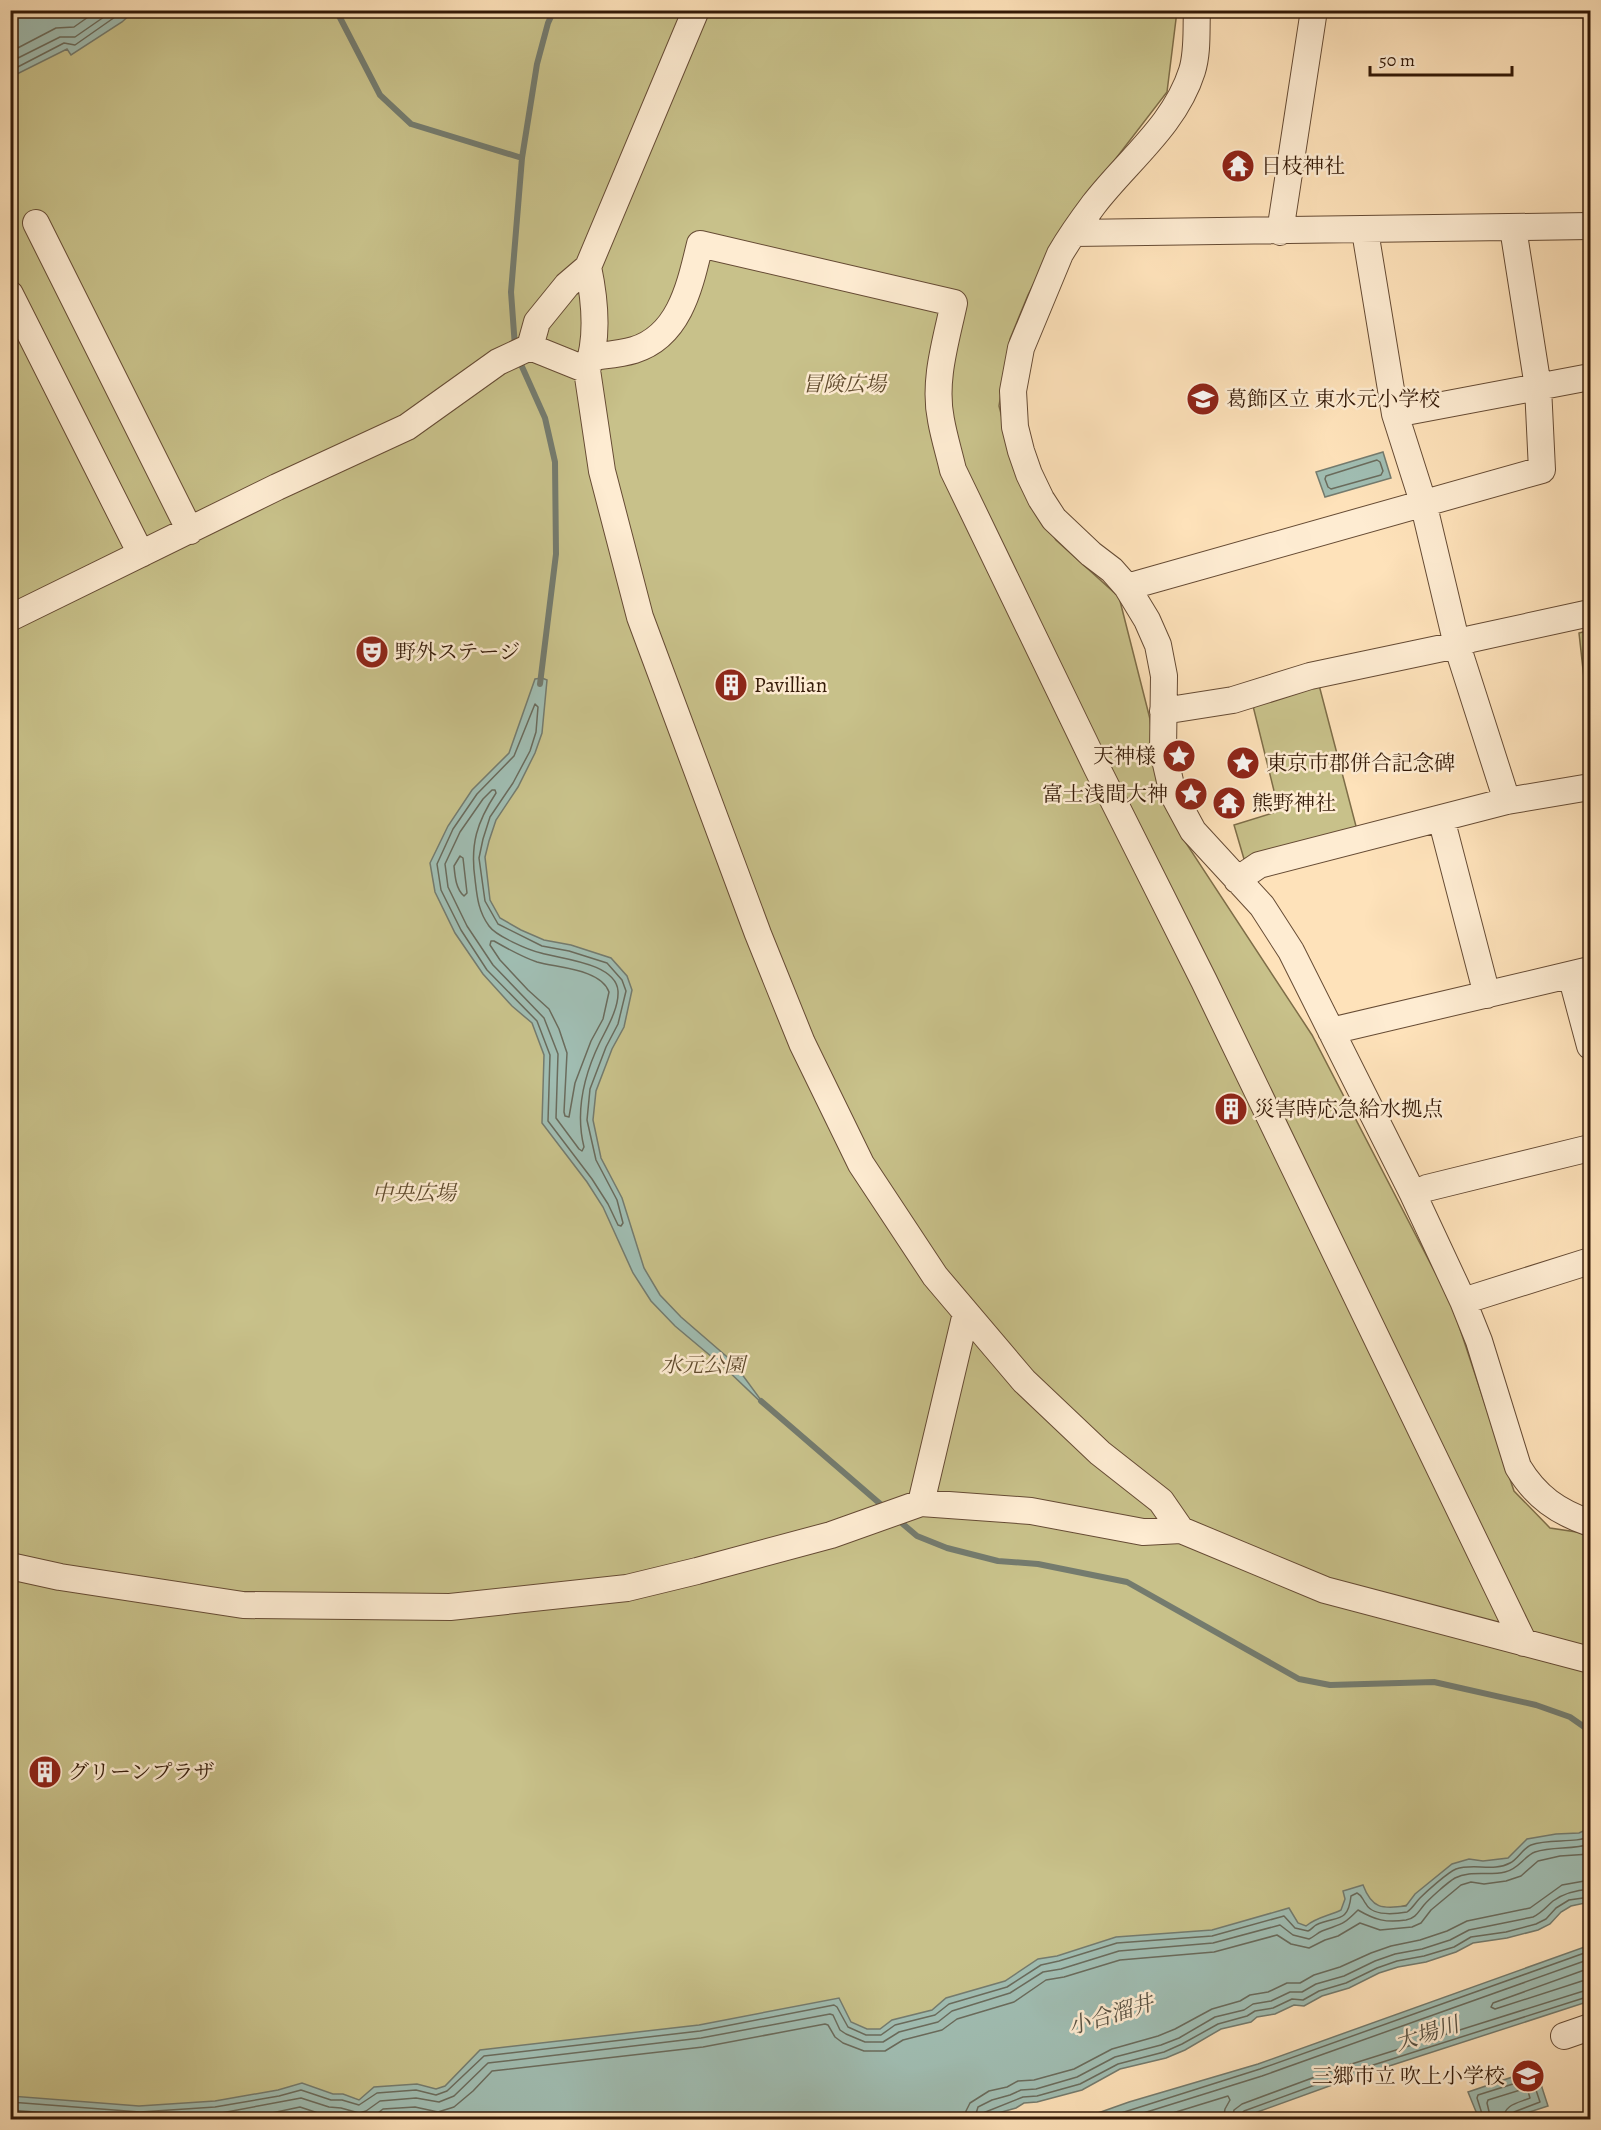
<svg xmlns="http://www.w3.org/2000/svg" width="1601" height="2130" font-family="Alegreya,'Noto Serif JP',serif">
<rect width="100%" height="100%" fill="#fee2ba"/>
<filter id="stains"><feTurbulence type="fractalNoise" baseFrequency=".00333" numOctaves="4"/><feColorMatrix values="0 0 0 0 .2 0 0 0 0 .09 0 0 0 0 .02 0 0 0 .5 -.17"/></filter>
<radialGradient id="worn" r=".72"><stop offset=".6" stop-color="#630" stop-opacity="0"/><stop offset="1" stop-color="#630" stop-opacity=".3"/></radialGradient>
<path fill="#c8c18a" stroke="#7e6d48" stroke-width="1.5" d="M117,11H1177L1167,92L1061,230L1028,295L1010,339L999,406L1017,476L1056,540L1119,597L1150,719L1156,779L1180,834L1312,1035L1452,1305L1514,1491L1550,1528L1590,1534V1853L1545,1868L1013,2011L388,2120H11V76Z
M1590,630V714L1588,715L1579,633Z
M1319,685L1357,830L1244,859L1234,825L1279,811L1253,706Z"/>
<path fill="#a0bdb2" stroke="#747b6e" stroke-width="1.5" d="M11,10H134V11L122,22L71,55L67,49L11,77Z
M1383,452L1391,478L1325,497L1316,472Z
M542,678L547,680L542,733L535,753L518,787L496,820L489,841L485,857L490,900L500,918L521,930L544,940L571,945L611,958L627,976L632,990L624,1027L612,1049L596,1091L593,1120L601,1158L622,1198L644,1268L660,1295L681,1317L733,1362L766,1407L725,1368L675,1326L651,1301L633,1273L603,1207L587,1182L542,1123L544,1055L532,1023L512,1006L483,974L455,933L435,892L430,863L448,826L472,790L509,753L535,679Z
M1590,1828V1902L1571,1906L1561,1912L1550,1924L1538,1930L1507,1938L1473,1943L1456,1952L1426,1962L1398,1967L1379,1973L1349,1988L1322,1996L1304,2006L1294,2005L1275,2014L1257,2017L1251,2022L1221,2029L1185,2050L1166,2058L1120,2069L1082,2090L1037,2102L1024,2103L1016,2108L977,2119H11V2096L139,2106L215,2101L278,2090L302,2083L333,2094H343L359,2100L374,2087L417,2084L436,2089L445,2086L480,2050L699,2025L839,1998L851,2022L867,2029H880L892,2020L932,2010L946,1998L1005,1981L1038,1959L1057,1956L1116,1937L1212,1930L1289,1908L1298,1923L1306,1926C1317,1917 1329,1916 1341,1910L1345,1899L1343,1891L1363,1885C1372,1909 1382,1909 1406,1906L1415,1894L1452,1864L1469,1859L1483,1861L1508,1858L1527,1839L1556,1834L1579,1833Z
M1590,1945V2001L1346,2080L1238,2119H1081L1129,2102L1258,2064Z
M1536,2069L1548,2106L1508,2119H1479L1468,2092Z"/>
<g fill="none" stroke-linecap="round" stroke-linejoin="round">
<path stroke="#6a6b5c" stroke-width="1.5" d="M10,52L56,28L74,27L98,10
M10,62L60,37H75L114,10
M10,71L64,43L75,45L125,10
M1377,460L1380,462L1383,471L1381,475L1331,489L1328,487L1325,479L1326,476Z
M535,704L538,707L536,732L530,751L513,783L490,817L483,839L479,858L485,901L498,924L542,946L569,951L607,963L622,980L626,991L618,1024L606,1047L590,1089L587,1120L596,1160L617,1200L623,1223L621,1226L618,1225L608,1204L592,1179L548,1121L550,1055L537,1021L487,970L461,930L441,890L437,864L453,829L477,794L514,756Z
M492,790H495L496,793C477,822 470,844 475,879C477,896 478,911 489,926C496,936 528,950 541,953C561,959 616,963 618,991C619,1008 607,1028 600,1042C584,1075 575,1111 584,1147L582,1151L579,1149L556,1118L558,1054L544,1018L493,965L467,926L448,887L445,864L460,832L483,799Z
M460,856L463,858L467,893L464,896C456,889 455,877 454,866Z
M491,941H494C508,949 522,957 537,962C558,968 601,969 609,992L603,1019L591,1041L575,1083L569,1117L565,1116L564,1112L567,1053L559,1029L549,1009L528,990L500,960L490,945Z
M1590,1968L1493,2003L1491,2007L1495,2009L1582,1981L1590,1980
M10,2102L140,2112L215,2107L279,2096L301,2090L331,2100H342L359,2105L377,2093L416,2090L436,2095L447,2091L484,2056L700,2031L834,2005L837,2007L848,2027L866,2035H881L895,2025L935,2015L949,2004L1007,1987L1041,1965L1059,1961L1117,1943L1212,1936L1284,1916L1295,1928L1308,1931C1311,1930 1313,1927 1316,1925C1335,1915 1348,1925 1351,1896L1357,1893C1363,1896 1362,1899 1366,1904C1373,1917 1395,1914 1407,1912C1413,1908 1415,1903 1420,1898C1427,1891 1447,1873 1456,1869C1473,1863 1494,1872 1510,1863C1518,1859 1523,1848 1531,1845C1549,1838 1576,1844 1590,1836
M10,2110L137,2120
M141,2120L216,2114L301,2098L329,2107L341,2108L359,2113L366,2111L380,2101L416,2098L439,2102L454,2096L488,2063L701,2038L830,2014L833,2015L840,2030L846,2034L865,2042H883L899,2032L938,2022L952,2011L1010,1993L1043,1972L1061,1969L1119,1951L1213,1943L1280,1925L1293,1935L1309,1939C1314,1937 1317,1933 1322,1931C1343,1923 1342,1926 1358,1910C1375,1920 1386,1923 1406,1920C1416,1918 1418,1912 1424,1905C1429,1899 1448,1882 1455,1878C1470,1870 1489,1876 1505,1872C1519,1869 1524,1856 1535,1852C1553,1846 1573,1850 1590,1844
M238,2120L300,2107L327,2116L347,2120
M369,2120L383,2109L415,2107L438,2112L454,2107L473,2091L492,2071L703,2047L825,2024L828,2025L835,2037L843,2043L864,2051H885L903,2040L942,2030L957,2019L1014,2002L1046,1980L1064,1977L1120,1960L1214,1952L1277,1935L1291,1944L1309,1948L1325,1940L1338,1936L1360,1923L1380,1930L1412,1927L1421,1923L1431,1910L1461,1885L1471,1882L1484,1884L1506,1881L1521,1876L1538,1861L1560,1856L1590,1854
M965,2120L966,2111L970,2103L989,2091L1007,2087L1018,2081L1034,2080L1074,2069L1112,2049L1158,2036L1175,2029L1212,2009L1240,2001L1250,1995L1268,1992L1287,1983H1300L1314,1975L1340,1967L1371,1953L1391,1946L1420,1940L1447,1931L1467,1921L1530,1908L1562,1885L1590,1880
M974,2120L978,2107L992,2100L1010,2095L1021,2090L1036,2089L1077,2077L1115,2057L1161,2045L1179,2038L1215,2017L1244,2010L1253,2004L1271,2001L1290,1992H1302L1316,1984L1344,1976L1375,1961L1395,1954L1422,1949L1450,1940L1469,1930L1533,1917C1542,1913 1546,1907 1553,1901C1564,1893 1577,1890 1590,1889
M981,2120L983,2113L1023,2097L1037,2096L1080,2084L1118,2064L1164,2052L1182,2044L1218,2024L1247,2016L1255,2011L1273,2008L1292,1999L1303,2000L1319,1991L1346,1983L1377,1968L1397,1961L1424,1956L1454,1947L1471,1937L1506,1932L1536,1924L1546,1919L1556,1908L1569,1900L1590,1897
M1099,2120L1260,2069L1590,1951
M1121,2120L1262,2076L1590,1959
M1150,2120L1228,2096L1230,2100L1225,2109L1223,2120
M1232,2120L1234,2110L1242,2104L1342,2067L1590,1989
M1240,2120V2115L1244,2111L1345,2074L1590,1996
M1484,2120L1477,2098L1478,2095L1532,2078L1540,2102L1514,2112L1511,2120
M1491,2120L1487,2103L1488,2100L1527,2088L1530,2098C1518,2103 1504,2104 1503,2120"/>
<path stroke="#747b6e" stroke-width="6" d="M336,10L380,95L411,124L522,158
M515,347L511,292L522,158L537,64L548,23L554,10
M519,360L545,418L555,462L556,554L540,684
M761,1401L885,1508
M897,1519L917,1536L947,1548L998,1561L1038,1564L1127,1582L1299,1679L1330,1685L1434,1682L1536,1705L1570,1717L1590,1731"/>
<g stroke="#664b34" stroke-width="28">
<path id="minor" d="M1197,10C1196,30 1198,52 1192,71C1175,125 1127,161 1094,204C1082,220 1070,237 1060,254L1021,348L1013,391L1015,427L1021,451L1029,474L1041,499L1054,519L1091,554L1112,570L1127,587L1147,620L1158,645L1164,676L1163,751L1173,794L1193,831L1262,906L1291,951L1413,1194L1463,1301L1479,1341L1518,1467C1536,1497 1558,1512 1590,1523
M36,223L190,531
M1365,231L1395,414L1423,502L1457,645L1507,801
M1280,232L1314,10
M1074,233L1590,226
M588,267C595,300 599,338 587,370L602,471L640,617L758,934L802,1043L861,1164L935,1276L1024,1381L1100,1453L1161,1501L1181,1530
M10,294L141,554
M530,347L587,370
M592,357C606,355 621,354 634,350C680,336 690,285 700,244L954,303C946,341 933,381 941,420C944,437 949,453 953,470L1097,768L1204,981L1524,1643
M1395,414L1590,377
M1127,587L1542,470L1538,387L1513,228
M10,618L277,487L407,427L498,362L530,347L537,322L567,285L588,267L696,10
M1163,711L1233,700L1310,676L1457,645L1471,639L1590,613
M1441,818L1487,995
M1237,880L1259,865L1507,801L1590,787
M1571,975L1590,1046
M1331,1031L1590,970
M1413,1194L1427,1188L1590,1148
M1463,1301L1590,1261
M921,1503L966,1313
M10,1566L60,1577L243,1605L450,1607L627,1588L697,1571L831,1535L921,1503L1031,1511L1143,1532L1181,1530L1325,1590L1590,1660
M1564,2036L1590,2027"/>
</g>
<use href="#minor" stroke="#feecd2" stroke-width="26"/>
</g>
<defs>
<g id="temple-disc" transform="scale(1.725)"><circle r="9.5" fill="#8f2418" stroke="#feecd2"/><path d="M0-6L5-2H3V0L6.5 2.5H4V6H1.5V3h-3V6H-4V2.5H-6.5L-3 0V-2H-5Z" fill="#fff"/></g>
<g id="school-disc" transform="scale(1.725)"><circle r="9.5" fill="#8f2418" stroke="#feecd2"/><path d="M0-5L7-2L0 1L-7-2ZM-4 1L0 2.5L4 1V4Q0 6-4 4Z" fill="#fff"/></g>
<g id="theatre-disc" transform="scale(1.725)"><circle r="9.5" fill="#8f2418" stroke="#feecd2"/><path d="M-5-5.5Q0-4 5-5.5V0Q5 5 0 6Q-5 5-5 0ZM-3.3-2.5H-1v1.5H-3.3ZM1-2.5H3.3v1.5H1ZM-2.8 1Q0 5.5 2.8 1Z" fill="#fff"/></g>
<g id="building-disc" transform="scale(1.725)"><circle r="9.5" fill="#8f2418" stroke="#feecd2"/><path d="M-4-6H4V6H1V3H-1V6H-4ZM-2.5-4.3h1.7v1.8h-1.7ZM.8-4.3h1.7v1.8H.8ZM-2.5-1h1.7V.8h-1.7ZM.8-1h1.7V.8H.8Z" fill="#fff"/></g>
<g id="sight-disc" transform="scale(1.725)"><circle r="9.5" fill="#8f2418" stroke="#feecd2"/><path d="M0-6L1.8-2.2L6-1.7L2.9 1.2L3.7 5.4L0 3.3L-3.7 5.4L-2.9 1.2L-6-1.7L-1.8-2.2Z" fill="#fff"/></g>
</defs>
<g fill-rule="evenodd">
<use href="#temple-disc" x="1238" y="166"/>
<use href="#school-disc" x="1203" y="399"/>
<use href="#theatre-disc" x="372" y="652"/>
<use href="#building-disc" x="731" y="685"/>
<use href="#sight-disc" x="1179" y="756"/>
<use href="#sight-disc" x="1243" y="763"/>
<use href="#sight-disc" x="1191" y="794"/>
<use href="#temple-disc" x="1229" y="803"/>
<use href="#building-disc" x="1231" y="1109"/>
<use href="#building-disc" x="45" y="1772"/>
<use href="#school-disc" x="1528" y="2076"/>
</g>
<g text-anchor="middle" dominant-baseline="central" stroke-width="5" stroke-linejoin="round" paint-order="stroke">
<g font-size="21" fill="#331907" stroke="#feecd2" text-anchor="start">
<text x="1261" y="166">日枝神社</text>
<text x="1226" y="399">葛飾区立 東水元小学校</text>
<text x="395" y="652">野外ステージ</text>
<text x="754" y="685">Pavillian</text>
<text x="1156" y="756" text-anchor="end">天神様</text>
<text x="1266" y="763">東京市郡併合記念碑</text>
<text x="1168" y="794" text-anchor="end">富士浅間大神</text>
<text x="1252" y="803">熊野神社</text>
<text x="1254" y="1109">災害時応急給水拠点</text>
<text x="68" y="1772">グリーンプラザ</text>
<text x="1505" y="2076" text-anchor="end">三郷市立 吹上小学校</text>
</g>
<g font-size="21" font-style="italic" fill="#604b2e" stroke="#feecd2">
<text x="844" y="384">冒険広場</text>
<text x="414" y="1193">中央広場</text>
<text x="703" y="1365">水元公園</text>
</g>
<g font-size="22" font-style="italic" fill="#595243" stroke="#feecd2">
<text transform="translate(1111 2015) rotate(-17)">小合溜井</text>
<text transform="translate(1427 2034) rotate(-18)">大場川</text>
</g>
</g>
<rect width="1601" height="2130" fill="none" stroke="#fee2ba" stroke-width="36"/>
<rect x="12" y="12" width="1577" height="2106" fill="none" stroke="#331907" stroke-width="3"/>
<rect x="18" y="18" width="1565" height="2094" fill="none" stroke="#331907" stroke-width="1.5"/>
<path d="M1370 66v9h142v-9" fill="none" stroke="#331907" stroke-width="3"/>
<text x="1379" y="66" font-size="18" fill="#331907" stroke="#feecd2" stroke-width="4.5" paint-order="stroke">50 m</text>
<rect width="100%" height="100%" filter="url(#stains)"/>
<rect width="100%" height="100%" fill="url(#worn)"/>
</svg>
